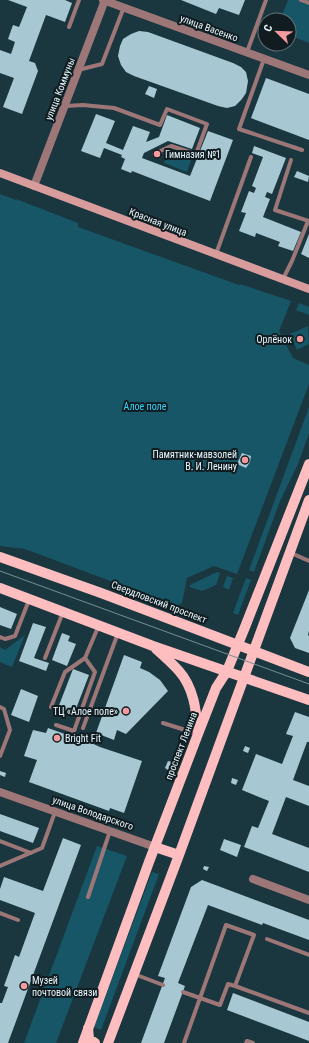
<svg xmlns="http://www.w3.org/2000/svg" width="309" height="1043" font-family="'Roboto Condensed',sans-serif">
<rect width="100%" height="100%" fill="#1a373f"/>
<path fill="#165666" d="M288,0H309V43L289,35V20H280Z
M169,151L191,160L187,172L164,163Z
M0,194L16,200V199L78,223V227L239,285L240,284L291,301L279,331L293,358L309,365V384L237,574L214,566L187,578L182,603L177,606L25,549L0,546Z
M299,303L309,307V315L296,310Z
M308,326L309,344L297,350L290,334Z
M309,407V433L298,464L280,501L254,572L249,570Z
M217,572L220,573L216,585L202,591L190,587V585Z
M227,576L233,578L229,590L223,587Z
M246,578L251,580L238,615L233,613Z
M25,635L12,667L0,662V647L5,650Z
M97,846L127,856L56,1043H24Z
M152,872L159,874L101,1030L94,1027Z"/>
<path fill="#a7c8d2" d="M8,0H65L72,3L65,22L46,15L29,61L35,63L38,71L22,114L3,107L14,78L0,73V50L11,54L15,42L8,39L13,25L19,27L27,7Z
M181,0H245L239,15L219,8L216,14Z
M139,31L148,32L233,63L241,67L246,72L248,81L246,93L242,99L235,106L227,108L218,106L134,76L126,72L121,65L118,56L120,46L123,39L131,34Z
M266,78L309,94V140L251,118Z
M149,86L157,89L154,98L145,94Z
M96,114L115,121L106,143L123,150L133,126L150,132L146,142L159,137L167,115L200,128L192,149L168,141L144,153L142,158L190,176L208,131L233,140L210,201L132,171L131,173L121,169L125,159L121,157L122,155L104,148L100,158L81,151Z
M254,146L286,158L272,194L267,192L265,197L270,199L263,217L301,232L293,251L278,246L280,242L256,233L255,237L239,231L246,213L241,212L249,191L254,193L256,188L252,186L263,157L252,153Z
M297,171L309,176L308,182L294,177Z
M309,234V258L301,254Z
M242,453L251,456L250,462L246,468L237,464Z
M309,590V631L308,635L309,636V653L295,648L290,638Z
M0,607L17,614L11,629L0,625Z
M33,623L46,627L34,658L49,663L46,671L19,661Z
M62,633L70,636L68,641L76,644L67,666L52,660Z
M124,655L142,662L140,668L149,672L160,680L168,691L126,734L117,730L114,740L96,733Z
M73,669L89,675L74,714L58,708Z
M21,689L38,696L29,722L11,715Z
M295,712L309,717V742H307L293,780L309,786V806L286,797L272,834L309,848V872L244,847L252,826L258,828L269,801L242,790L256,754L282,764L293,736L286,734Z
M48,728L76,738V736L100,747L142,761L124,813L110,808L109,811L29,782L37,760L24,756L33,730L46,733Z
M245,746L250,748L248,753L243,751Z
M168,761L172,762L168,770L165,768Z
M0,771L6,773L5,777L0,775Z
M232,778L238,780L236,785L231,783Z
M0,814L39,828L33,843L0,831Z
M63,838L81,845L8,1043H0V1003H2L8,987L4,986L15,955L19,957L35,913L0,900V889L4,877L43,891Z
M224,839L241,845L237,857L220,850Z
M204,866L209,867L207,871L203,869Z
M202,880L309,920V940L263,923L262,925L208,905L178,983L185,986L164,1043H141L165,978L158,976L191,887Z
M233,993L309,1022V1041L227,1010Z"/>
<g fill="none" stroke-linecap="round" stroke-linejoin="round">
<path stroke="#9d7677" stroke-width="4" d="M301,0L309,3
M69,27L79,0
M247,52L266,0
M264,59L239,129L302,150
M78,70L102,64L124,7
M65,106L83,105L114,108L160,125L167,109L207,124L196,154L171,146L154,154
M291,160L275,210L309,221
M216,254L251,157
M283,279L292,261L308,221
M291,553L309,561
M0,637L5,639L15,636L29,600
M45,658L63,612
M0,707L4,709L10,730L0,756
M51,707L65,672L85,658L99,625
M163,723L198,734
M56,725L74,731L95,672L85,658
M83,728L118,633
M0,841L31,853
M0,866L42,848L55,812
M88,897L110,831
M0,913L18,920
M267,939L309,955
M134,974L163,985
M183,992L220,1005L228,984L235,986
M184,1043L226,925L254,935L235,986L309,1013
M246,1043L247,1041L253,1043"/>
<path stroke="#9d7677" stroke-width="8" d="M103,0L309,75
M34,186L105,0
M0,792L155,847
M253,879L309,900"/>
<path stroke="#d99c9d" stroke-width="8" d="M0,173L309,289"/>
<path stroke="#febebf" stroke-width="10" d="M0,557L101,593L309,672
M0,588L153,646L309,700
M156,649C164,656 172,663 179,671C194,688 196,710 198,731
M155,847L179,855
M88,1028L89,1039L95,1043
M83,1043L149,862L198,734L216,688L227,671L245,627L309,464
M108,1043L179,855L309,500"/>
<path stroke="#778e95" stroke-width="1" d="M0,571L309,684"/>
</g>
<g fill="#f59b9d" stroke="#101c20" stroke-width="1.5">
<circle cx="157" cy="154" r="4"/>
<circle cx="300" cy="339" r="4"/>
<circle cx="245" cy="460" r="4"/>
<circle cx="126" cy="711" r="4"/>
<circle cx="57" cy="738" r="4"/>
<circle cx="24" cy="986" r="4"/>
</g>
<g text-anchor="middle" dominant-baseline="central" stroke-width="4" stroke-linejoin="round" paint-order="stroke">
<g font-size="10" fill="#e7f7fd" stroke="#101c20">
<text transform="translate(209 28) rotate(20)">улица Васенко</text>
<text transform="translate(60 89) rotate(-69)">улица Коммуны</text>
<text transform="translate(158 222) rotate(21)">Красная улица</text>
<text transform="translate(159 602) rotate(21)">Свердловский проспект</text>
<text transform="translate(181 746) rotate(-69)">проспект Ленина</text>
<text transform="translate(93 813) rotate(19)">улица Володарского</text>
</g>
<g font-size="10" fill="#e7f7fd" stroke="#101c20" text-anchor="start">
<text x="165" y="154">Гимназия №1</text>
<text x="292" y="339" text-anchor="end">Орлёнок</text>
<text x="237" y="454" text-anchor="end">Памятник-мавзолей<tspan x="237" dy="12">В. И. Ленину</tspan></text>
<text x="118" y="711" text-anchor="end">ТЦ «Алое поле»</text>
<text x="65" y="738">Bright Fit</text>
<text x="32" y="980">Музей<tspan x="32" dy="12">почтовой связи</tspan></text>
</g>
<g font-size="10" fill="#31d8ff" stroke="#101c20">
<text x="145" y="406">Алое поле</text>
</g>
</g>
<g transform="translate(277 32) rotate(293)"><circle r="19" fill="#101c20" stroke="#667478"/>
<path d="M0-3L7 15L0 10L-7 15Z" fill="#f59b9d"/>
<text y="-6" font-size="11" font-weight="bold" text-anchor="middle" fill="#e7f7fd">С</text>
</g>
</svg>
